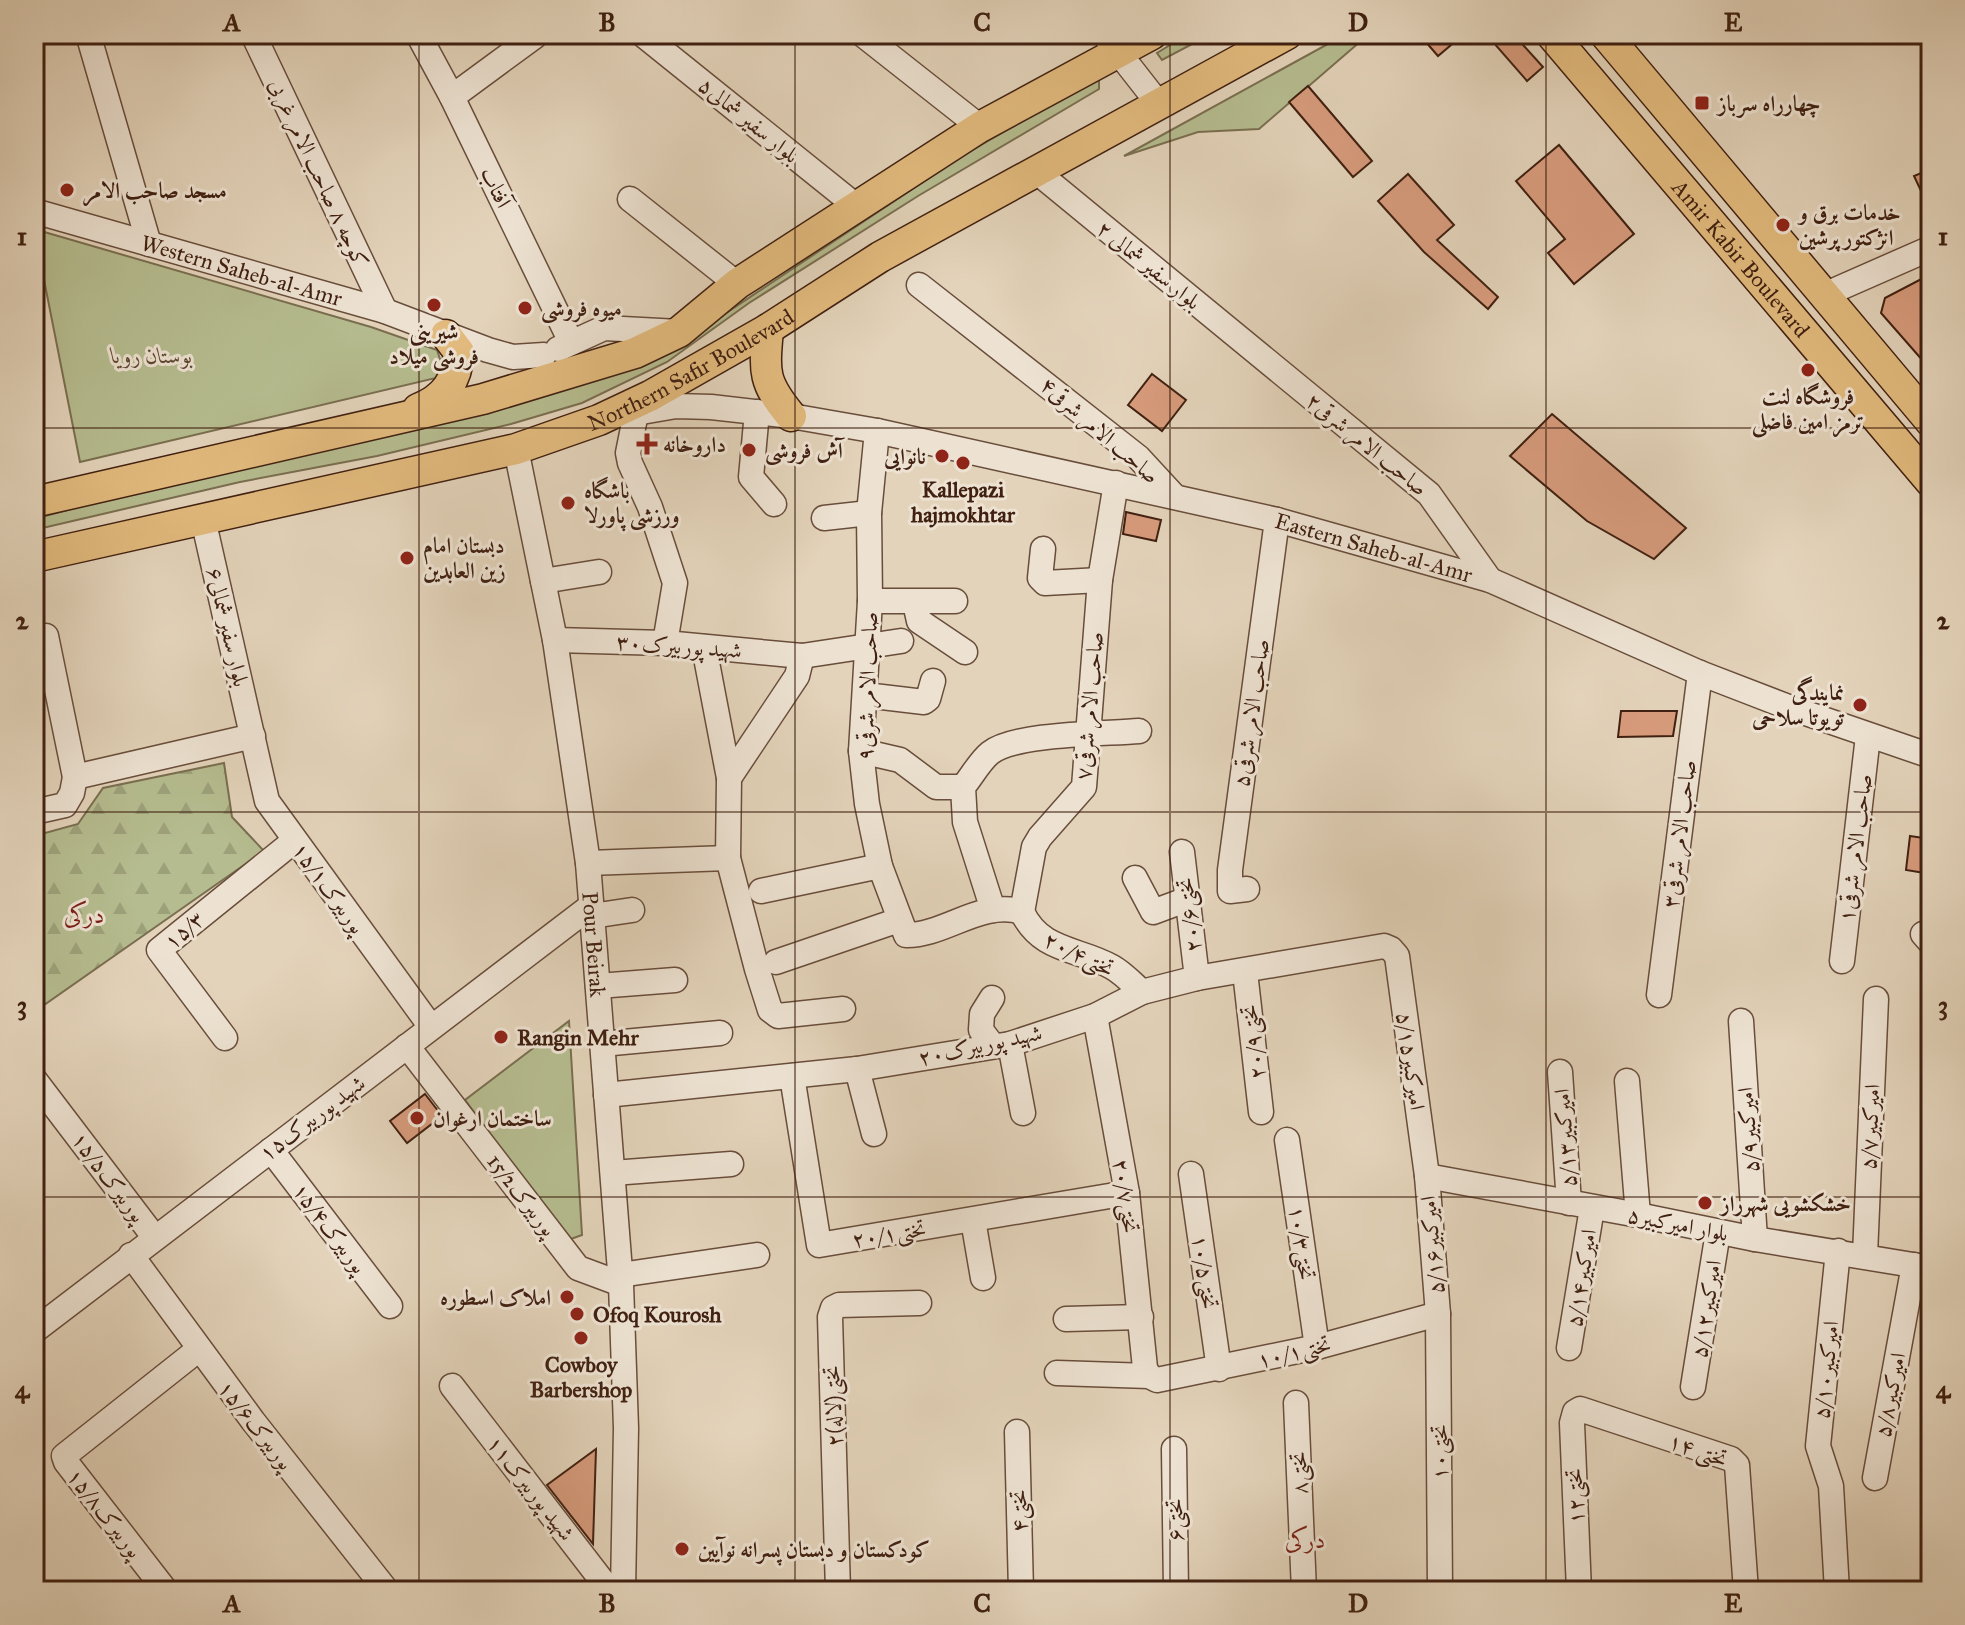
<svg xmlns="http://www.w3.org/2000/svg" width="1965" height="1625" font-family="'IM FELL Great Primer',Amiri,serif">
<defs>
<pattern id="forest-firs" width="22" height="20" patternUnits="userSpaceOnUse" patternTransform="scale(2)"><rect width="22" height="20" fill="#b5bc8f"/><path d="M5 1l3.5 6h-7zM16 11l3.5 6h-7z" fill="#9da17a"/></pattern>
</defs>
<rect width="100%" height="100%" fill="#e3d3ba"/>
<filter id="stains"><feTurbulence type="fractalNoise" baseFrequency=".0025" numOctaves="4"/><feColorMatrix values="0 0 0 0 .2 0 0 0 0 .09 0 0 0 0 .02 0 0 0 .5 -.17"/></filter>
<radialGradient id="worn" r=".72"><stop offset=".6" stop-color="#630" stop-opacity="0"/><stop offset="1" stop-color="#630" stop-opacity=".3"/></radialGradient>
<path fill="#b5bc8f" stroke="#7a6e50" stroke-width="2" d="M1188,34H1211L1162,60L1157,53Z
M1346,34H1369L1259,129L1198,132L1124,156Z
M1099,77V89L918,196L749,303L667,362L582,403L511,424L377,456L240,482L34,530V519L675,347L962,156Z
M34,229L371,327L437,350L442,365L436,378L80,462Z
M569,1021L582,1235L568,1240L465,1100Z"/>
<path fill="url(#forest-firs)" stroke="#7a6e50" stroke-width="2" d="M224,763L232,817L264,851L34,1012V836L78,824L103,788Z"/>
<path fill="#d79b7c" stroke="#402011" stroke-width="2" d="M1433,34H1464L1438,56L1425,41Z
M1486,34H1513L1543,67L1527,81Z
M1308,86L1372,161L1353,177L1289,102Z
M1559,145L1634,234L1574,284L1548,253L1565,239L1516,181Z
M1931,169V212L1914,176Z
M1408,174L1454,225L1437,240L1498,297L1488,309L1424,252L1378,201Z
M1931,274V370L1881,313L1885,298Z
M1152,374L1186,400L1162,431L1128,405Z
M1552,414L1686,528L1654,559L1587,521L1510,456Z
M1126,512L1161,520L1156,541L1123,534Z
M1621,711H1677L1673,736L1618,737Z
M1910,836L1931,839V874L1906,870Z
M425,1094L442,1116L407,1143L390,1121Z
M596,1449L593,1544L547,1485Z"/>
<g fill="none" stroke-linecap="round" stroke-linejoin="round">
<g stroke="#694d3b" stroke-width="27">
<g id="minor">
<path d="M88,34L149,244"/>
<path d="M253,34L385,311"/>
<path d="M418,34L452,97L571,342"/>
<path d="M642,34L856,206"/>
<path d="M862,34L980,127"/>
<path d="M1104,34L1158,103"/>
<path d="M452,97L535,36"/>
<path d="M1037,172L1429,494L1490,580"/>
<path d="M630,199L737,284"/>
<path id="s1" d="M34,211L385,311L488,350L513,357L544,355"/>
<path d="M919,285L1138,457L1174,496"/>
<path d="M1824,295L1931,248"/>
<path d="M558,349L604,328L679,332"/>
<path d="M757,412L751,477L774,504"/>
<path d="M636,413L628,453L630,463L650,507L675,583L665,643"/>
<path id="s2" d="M624,415L676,406L711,407L791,416L877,431L1277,520L1490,580L1700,673L1791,708L1931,756"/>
<path d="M877,431L869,513L870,601L861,751L867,804L880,866L906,935C944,936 982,899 1022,912"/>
<path id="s3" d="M516,449L555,640L588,863L621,1284L626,1428L623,1591"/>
<path d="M824,518L869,513"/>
<path d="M203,519L267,801L431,1027"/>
<path d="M1043,549L1040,578L1045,583L1100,580"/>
<path d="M543,581L599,572"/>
<path d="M870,601H955"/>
<path d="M915,603L919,621L965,652"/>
<path d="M555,640L665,643L802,656L901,641"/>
<path d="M704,647L729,778L728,858L757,969L770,1010L778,1016L843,1009"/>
<path d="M865,695L924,702L928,699L933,681"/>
<path d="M861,751L900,760L936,787H963"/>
<path d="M75,777L253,736"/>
<path d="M729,778L797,676L802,656"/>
<path d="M34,812L65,805L72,793L75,777L46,636"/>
<path d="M1182,852L1197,978"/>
<path d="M588,863L728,858"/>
<path d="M1135,878L1153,912L1188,899"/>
<path d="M1247,889L1230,891V870L1277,520"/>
<path d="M761,891L880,866"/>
<path d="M993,910L965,822L963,787C972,776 980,761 990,753C1015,733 1105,734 1139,731"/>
<path d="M1022,912L1034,847L1040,837L1084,787L1100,580L1116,483"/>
<path d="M1022,912C1041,952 1078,948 1112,967C1123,973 1133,984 1142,992"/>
<path d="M592,916L632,910"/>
<path d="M1923,934L1931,943"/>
<path d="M1842,961L1868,736"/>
<path d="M776,962L899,920"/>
<path d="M1245,972L1261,1112"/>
<path d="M598,986L675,980"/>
<path d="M1659,995L1700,673"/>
<path d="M992,998L982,1014L981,1030L993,1046"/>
<path d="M1095,1016L1127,1193L1145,1368L1149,1376"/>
<path d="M1741,1021L1755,1239"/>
<path d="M225,1038L159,950L294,841"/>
<path d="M602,1044L720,1033"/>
<path d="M1010,1044L1023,1113"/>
<path d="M407,1046L578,1268L621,1284"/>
<path d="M857,1069L874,1134"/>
<path d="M1560,1072L1569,1203"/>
<path d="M792,1076L819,1245L1127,1193"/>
<path d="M34,1079L155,1238"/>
<path d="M1627,1081L1638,1215"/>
<path d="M606,1095L857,1069L1010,1044L1095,1016L1142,992L1197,978L1384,946L1391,949L1397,956L1427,1176L1438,1314L1440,1591"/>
<path d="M1287,1140L1317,1347"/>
<path d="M271,1150L390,1306"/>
<path d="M613,1173L731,1164"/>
<path d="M1191,1174L1219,1369"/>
<path d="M1427,1176L1638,1215L1755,1239L1931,1268"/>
<path d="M973,1220L983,1278"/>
<path d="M131,1255L253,1421L387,1591"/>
<path d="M1865,1255L1876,999"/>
<path d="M620,1275L757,1255"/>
<path d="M1066,1319L1141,1317"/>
<path d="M34,1331L591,906"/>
<path d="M1569,1348L1592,1208"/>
<path d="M1057,1373L1149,1376L1157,1380L1317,1347L1438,1314"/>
<path d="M452,1386L610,1591"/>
<path d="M1693,1387L1718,1232"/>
<path d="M1296,1403L1304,1591"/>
<path d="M1017,1432L1021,1591"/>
<path d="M1174,1449L1176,1591"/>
<path d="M1875,1478L1914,1265"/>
<path d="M166,1591L66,1462L64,1456L199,1349"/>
<path d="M838,1591L830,1317L833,1308L839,1305L919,1303"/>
<path d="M1579,1591L1572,1423L1575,1412L1580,1409L1731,1459L1737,1465L1746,1591"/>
<path d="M1837,1591L1831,1486L1818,1446L1838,1251"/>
<path d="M1928,1591H1931"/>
</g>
</g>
<g stroke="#402011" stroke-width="33">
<g id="major">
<path id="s4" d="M1551,34L1931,482"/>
<path d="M1605,34L1931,422"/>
<path d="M768,329C764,373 763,382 791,416"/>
<path d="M418,409C445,398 457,381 459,352L446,335"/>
<path d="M34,502L483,399L635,353L679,332L737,284L980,127L1152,34"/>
<path id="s5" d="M34,557L516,449L599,420L650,396L768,329L880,257L1287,34"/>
</g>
</g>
<use href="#minor" stroke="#ede2d2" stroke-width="24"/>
<use href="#major" stroke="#e2ba7d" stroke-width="30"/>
</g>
<path fill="none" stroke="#402011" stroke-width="2" stroke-opacity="0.55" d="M419,34V1591M795,34V1591M1170,34V1591M1546,34V1591M34,428H1931M34,812H1931M34,1197H1931"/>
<g fill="#8f2418" stroke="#ede2d2" stroke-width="3">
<rect x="1694" y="95" width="16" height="16" rx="4"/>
<circle cx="67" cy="190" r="8"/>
<circle cx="1783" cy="225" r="8"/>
<circle cx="434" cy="305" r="8"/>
<circle cx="525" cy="308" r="8"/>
<circle cx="1808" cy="370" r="8"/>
<path d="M643 432h8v8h8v8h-8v8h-8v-8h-8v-8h8z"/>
<circle cx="749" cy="450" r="8"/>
<circle cx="942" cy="456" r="8"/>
<circle cx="963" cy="463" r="8"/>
<circle cx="568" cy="503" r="8"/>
<circle cx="407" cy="558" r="8"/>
<circle cx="1860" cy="705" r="8"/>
<circle cx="501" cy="1037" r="8"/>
<circle cx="417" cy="1118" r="8"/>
<circle cx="1705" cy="1203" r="8"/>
<circle cx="567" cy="1297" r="8"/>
<circle cx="577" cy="1314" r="8"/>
<circle cx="581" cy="1338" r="8"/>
<circle cx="682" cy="1549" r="8"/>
</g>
<g text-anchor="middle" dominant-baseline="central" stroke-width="6" stroke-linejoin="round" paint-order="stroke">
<g font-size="22" font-weight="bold" fill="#402011" stroke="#ede2d2" text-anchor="start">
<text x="1718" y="103">چهارراه سرباز</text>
<text x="83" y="190">مسجد صاحب الامر</text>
<text x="1799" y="212">خدمات برق و<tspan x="1799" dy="25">انژکتور پرشین</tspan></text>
<text x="541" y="308">میوه فروشی</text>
<text x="434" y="331" text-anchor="middle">شیرینی<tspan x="434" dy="25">فروشی میلاد</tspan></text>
<text x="1808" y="396" text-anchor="middle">فروشگاه لنت<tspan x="1808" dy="25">ترمز امین فاضلی</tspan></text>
<text x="663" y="444">داروخانه</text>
<text x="765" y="450">آش فروشی</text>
<text x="926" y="456" text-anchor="end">نانوایی</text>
<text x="963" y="489" text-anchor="middle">Kallepazi<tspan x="963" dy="25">hajmokhtar</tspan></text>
<text x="584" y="490">باشگاه<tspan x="584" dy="25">ورزشی پاورلا</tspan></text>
<text x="423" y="545">دبستان امام<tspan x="423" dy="25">زین العابدین</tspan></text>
<text x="1844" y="692" text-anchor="end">نمایندگی<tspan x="1844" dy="25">تویوتا سلاحی</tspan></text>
<text x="517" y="1037">Rangin Mehr</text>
<text x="433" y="1118">ساختمان ارغوان</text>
<text x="1721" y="1203">خشکشویی شهرراز</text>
<text x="551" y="1297" text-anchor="end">املاک اسطوره</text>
<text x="593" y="1314">Ofoq Kourosh</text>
<text x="581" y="1364" text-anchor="middle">Cowboy<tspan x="581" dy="25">Barbershop</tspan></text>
<text x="698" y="1549">کودکستان و دبستان پسرانه نوآیین</text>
</g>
<g font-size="22" fill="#402011" stroke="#ede2d2">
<text transform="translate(749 120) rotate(39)">بلوار سفیر شمالی۵</text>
<text transform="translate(319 173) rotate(65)">کوچه ۸ صاحب الامر غربی</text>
<text transform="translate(496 187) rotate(64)">آفتاب</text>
<text stroke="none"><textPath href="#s4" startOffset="294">Amir Kabir Boulevard</textPath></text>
<text transform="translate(1149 265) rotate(39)">بلوار سفیر شمالی ۲</text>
<text stroke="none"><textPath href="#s1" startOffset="216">Western Saheb-al-Amr</textPath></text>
<text stroke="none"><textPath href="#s5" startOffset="686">Northern Safir Boulevard</textPath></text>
<text transform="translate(1100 430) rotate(41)">صاحب الامر شرقی۴</text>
<text transform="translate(1367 444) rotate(39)">۲صاحب الامر شرقی</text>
<text stroke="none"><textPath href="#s2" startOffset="766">Eastern Saheb-al-Amr</textPath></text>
<text transform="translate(228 627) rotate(77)">بلوار سفیر شمالی۶</text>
<text transform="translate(679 646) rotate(4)">شهید پوربیرک۳۰</text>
<text transform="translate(867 686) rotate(-88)">صاحب الامر شرقی۹</text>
<text transform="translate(1089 706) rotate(-85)">صاحب الامر شرقی۷</text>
<text transform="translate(1251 713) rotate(-82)">صاحب الامر شرقی۵</text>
<text transform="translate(1679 834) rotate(-83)">صاحب الامر شرقی۳</text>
<text transform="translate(1855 848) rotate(-83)">صاحب الامر شرقی۱</text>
<text transform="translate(329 888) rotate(54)">پوربیرک۱۵/۱</text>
<text transform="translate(1189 915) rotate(-97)">تختی۲۰/۶</text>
<text transform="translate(184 930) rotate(-41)">۱۵/۳</text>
<text stroke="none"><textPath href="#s3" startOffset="502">Pour Beirak</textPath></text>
<text transform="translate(1079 954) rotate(26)">تختی۲۰/۴</text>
<text transform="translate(1253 1042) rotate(-97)">تختی۲۰/۹</text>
<text transform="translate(980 1045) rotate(-12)">شهید پوربیرک۲۰</text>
<text transform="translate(1411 1061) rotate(82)">امیرکبیر۵/۱۵</text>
<text transform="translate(312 1118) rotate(-37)">شهید پوربیرک۱۵</text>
<text transform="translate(1870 1127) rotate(-87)">امیرکبیر۵/۷</text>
<text transform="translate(1748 1130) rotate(-94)">امیرکبیر۵/۹</text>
<text transform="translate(1565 1138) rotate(-94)">امیرکبیر۵/۱۳</text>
<text transform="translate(109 1177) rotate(53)">پوربیرک۱۵/۵</text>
<text transform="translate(522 1195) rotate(52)">پوربیرک15/2</text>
<text transform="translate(1126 1196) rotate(82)">تختی۲۰/۷</text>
<text transform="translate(1678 1224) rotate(11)">بلوار امیرکبیر۵</text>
<text transform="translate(330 1228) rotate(53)">پوربیرک۱۵/۴</text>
<text transform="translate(889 1234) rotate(-9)">تختی۲۰/۱</text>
<text transform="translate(1302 1243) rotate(82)">تختی۱۰/۳</text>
<text transform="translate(1432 1245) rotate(-95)">امیرکبیر۵/۱۶</text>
<text transform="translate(1205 1272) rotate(82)">تختی۱۰/۵</text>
<text transform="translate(1581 1278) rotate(-81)">امیرکبیر۵/۱۴</text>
<text transform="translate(1706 1309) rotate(-81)">امیرکبیر۵/۱۲</text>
<text transform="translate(1294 1352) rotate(-13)">تختی۱۰/۱</text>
<text transform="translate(1826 1370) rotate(-84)">امیرکبیر۵/۱۰</text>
<text transform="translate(1890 1395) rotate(-79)">امیرکبیر۵/۸</text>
<text transform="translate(833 1406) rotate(-92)">۲تختی(لاله)</text>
<text transform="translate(256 1425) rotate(52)">پوربیرک۱۵/۶</text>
<text transform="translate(1698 1450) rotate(20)">تختی ۱۴</text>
<text transform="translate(1439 1452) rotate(-90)">تختی۱۰</text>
<text transform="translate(1299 1473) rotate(-92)">تختی۸</text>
<text transform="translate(531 1488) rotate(52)">شهید پوربیرک۱۱</text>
<text transform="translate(1575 1496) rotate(-92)">تختی۱۲</text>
<text transform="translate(1019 1511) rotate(-91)">تختی۴</text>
<text transform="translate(105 1513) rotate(52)">پوربیرک۱۵/۸</text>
<text transform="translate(1175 1520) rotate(-91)">تختی۶</text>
</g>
<g font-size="22" font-style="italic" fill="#5d4730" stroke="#ede2d2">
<text x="152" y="355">بوستان رویا</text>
</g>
<g font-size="24" fill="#7a1f14" stroke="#ede2d2">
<text x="84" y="915">درکی</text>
<text x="1305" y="1540">درکی</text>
</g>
</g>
<rect width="1965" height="1625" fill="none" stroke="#e3d3ba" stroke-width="88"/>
<rect x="44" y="44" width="1877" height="1537" fill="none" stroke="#402011" stroke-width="3"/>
<g font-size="26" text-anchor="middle" font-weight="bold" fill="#402011">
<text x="232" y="31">A</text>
<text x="607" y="31">B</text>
<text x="982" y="31">C</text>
<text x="1358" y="31">D</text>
<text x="1733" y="31">E</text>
<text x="22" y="245">1</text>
<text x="1943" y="245">1</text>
<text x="22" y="629">2</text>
<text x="1943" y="629">2</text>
<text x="22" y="1014">3</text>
<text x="1943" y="1014">3</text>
<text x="22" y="1398">4</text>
<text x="1943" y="1398">4</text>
<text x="232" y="1612">A</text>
<text x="607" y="1612">B</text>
<text x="982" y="1612">C</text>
<text x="1358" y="1612">D</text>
<text x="1733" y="1612">E</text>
</g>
<rect width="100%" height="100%" filter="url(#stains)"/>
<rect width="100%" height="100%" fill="url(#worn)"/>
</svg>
